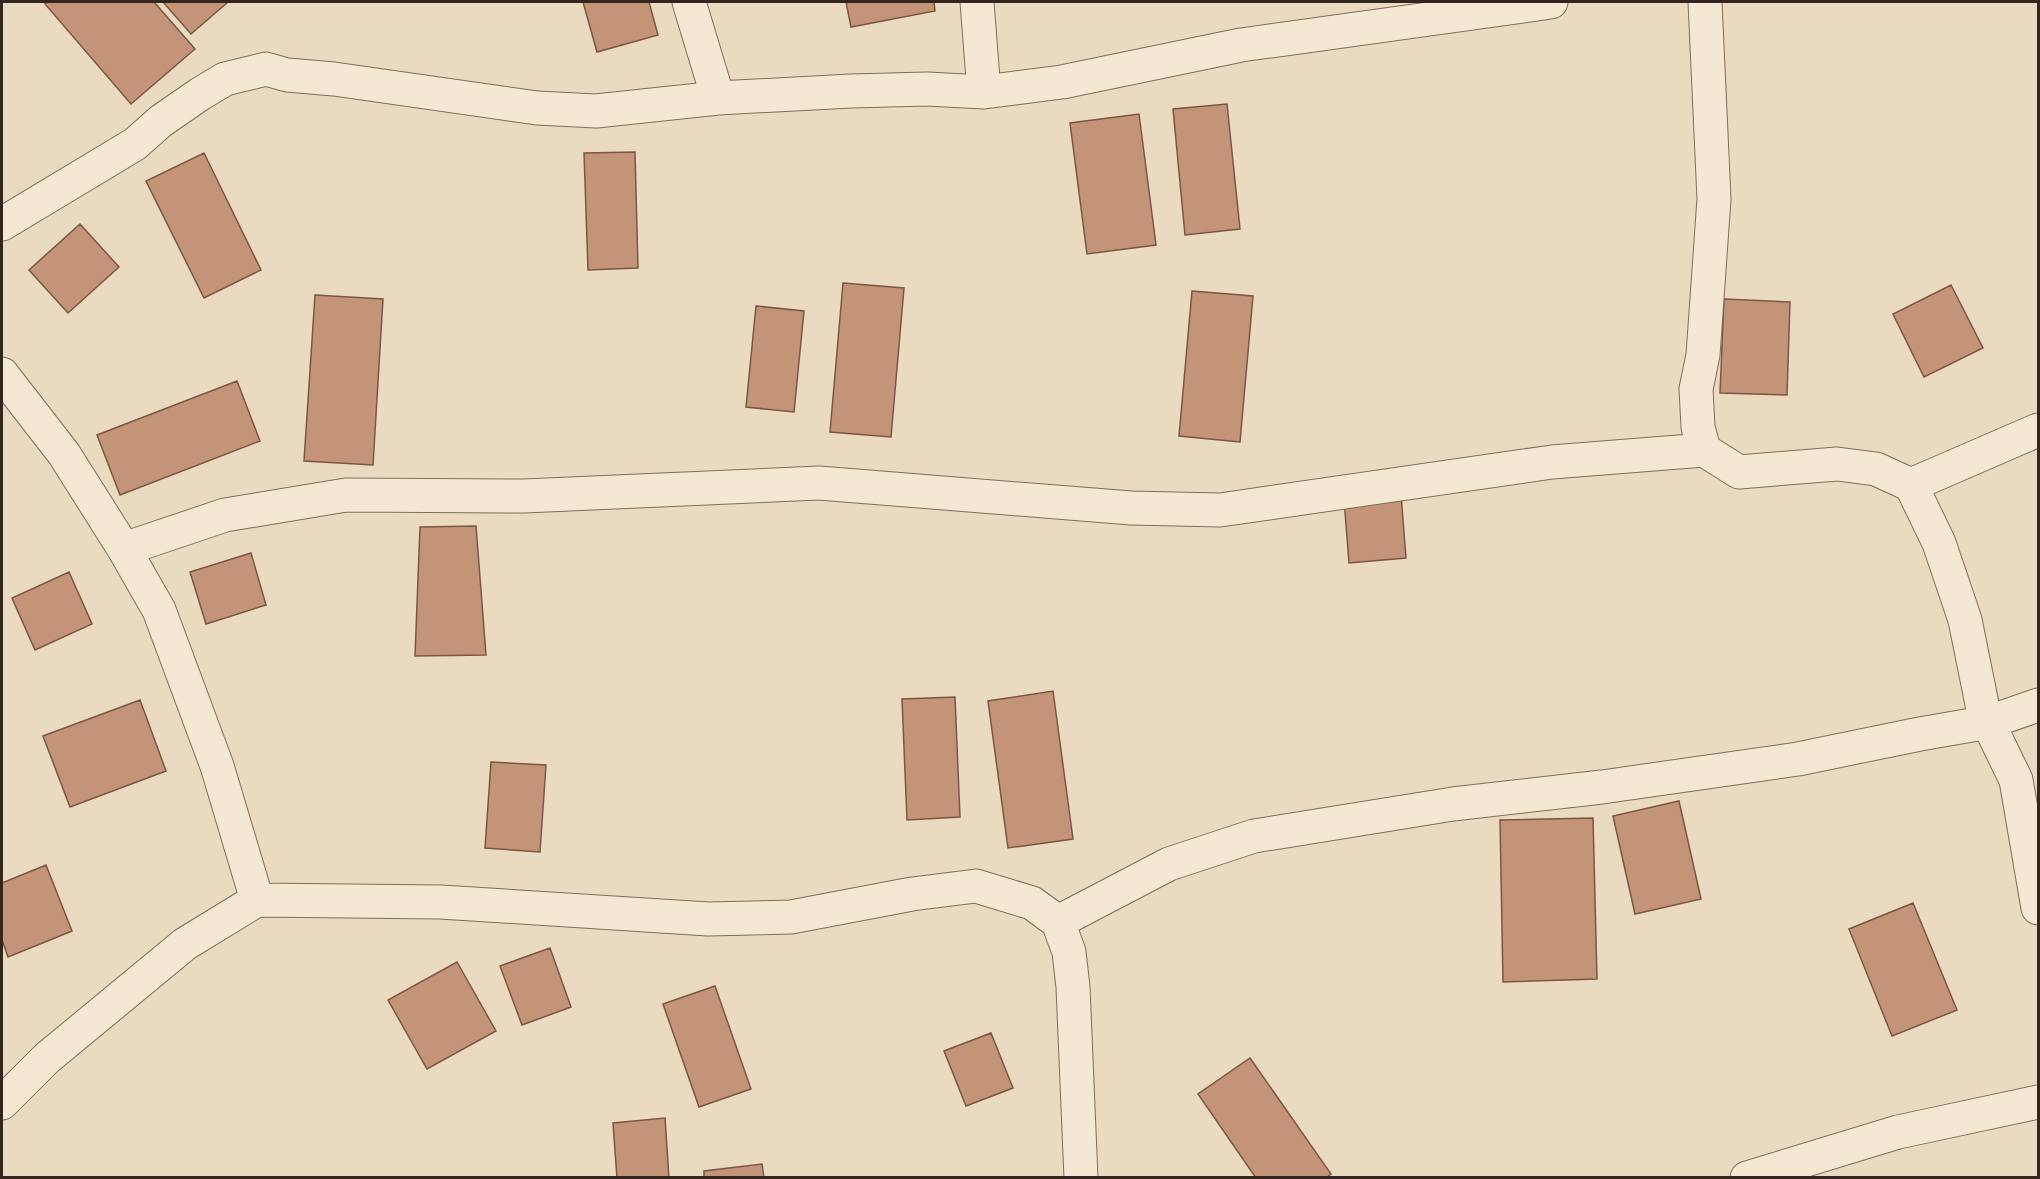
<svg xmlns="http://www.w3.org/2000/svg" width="2040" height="1179" font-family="'IBM Plex Serif',serif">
<rect width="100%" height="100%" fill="#e9dac0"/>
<path fill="#c49479" stroke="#7d5642" stroke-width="1.5" d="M48,2H154L195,49L131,104L45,4Z
M163,2H228L191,34Z
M583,2H649L658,35L597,52Z
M846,2H934L935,11L851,27Z
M1227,104L1240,229L1185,235L1173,109Z
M1139,114L1156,245L1087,254L1070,123Z
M635,152L638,268L588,270L584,153Z
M204,153L261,270L204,298L146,181Z
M80,224L119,267L68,313L29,270Z
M843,283L904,288L891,437L830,432Z
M1951,285L1983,348L1924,377L1893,314Z
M1192,291L1253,296L1240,442L1179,436Z
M315,295L383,299L373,465L304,461Z
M1724,299L1790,302L1787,395L1720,393Z
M756,306L804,311L794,412L746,407Z
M237,381L260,441L120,495L97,435Z
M1401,494L1406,558L1349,563L1344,499Z
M476,526L486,655L415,656L420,527Z
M251,553L266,605L206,624L190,572Z
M69,572L92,624L35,650L12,598Z
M1053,691L1073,839L1008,848L988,701Z
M955,697L960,817L907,820L902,699Z
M140,700L166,771L70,807L43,736Z
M491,762L546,765L540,852L485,848Z
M1679,801L1701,899L1635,914L1613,816Z
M1593,818L1597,979L1503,982L1500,820Z
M46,865L72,931L8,957L2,940V883Z
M1913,903L1957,1010L1892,1036L1849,929Z
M550,948L571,1007L522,1025L500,966Z
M457,962L496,1031L427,1069L388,1000Z
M715,986L751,1089L699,1107L663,1004Z
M991,1033L1013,1088L966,1106L944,1051Z
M1250,1058L1331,1174L1326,1178H1256L1198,1094Z
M665,1118L669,1178H617L613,1123Z
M762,1164L764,1178H704V1171Z"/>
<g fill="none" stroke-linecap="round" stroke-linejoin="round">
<g stroke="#806c5a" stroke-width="35">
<path id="minor" d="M689,2L718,98
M977,2L984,92
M2,224L135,144L161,121L200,94L225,79L266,69L287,75L334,79L537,108L596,111L718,98L851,91L927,89L984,92L1062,82L1241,45L1551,2
M2,374L64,454L124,549L159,610L217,766L257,900
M1704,450L1698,427L1696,389L1703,355L1714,199L1705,2
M1911,485L2038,430
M124,549L225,515L346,495L524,496L819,483L1131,508L1220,510L1552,462L1704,450L1739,472L1837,464L1876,469L1911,485L1939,543L1965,620L1984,714L2016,780L2038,908
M1058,922L1169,864L1254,836L1453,804L1602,787L1798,759L1920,734L1989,722L2038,705
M2,1103L47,1058L185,944L257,900L441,902L708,919L791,917L912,894L976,886L1032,903L1058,922L1069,952L1073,987L1081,1178
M1747,1178L1898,1132L2038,1102"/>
</g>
<use href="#minor" stroke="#f5e8d2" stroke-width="33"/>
</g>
<rect width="2040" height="1179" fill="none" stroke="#31251d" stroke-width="6"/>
</svg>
